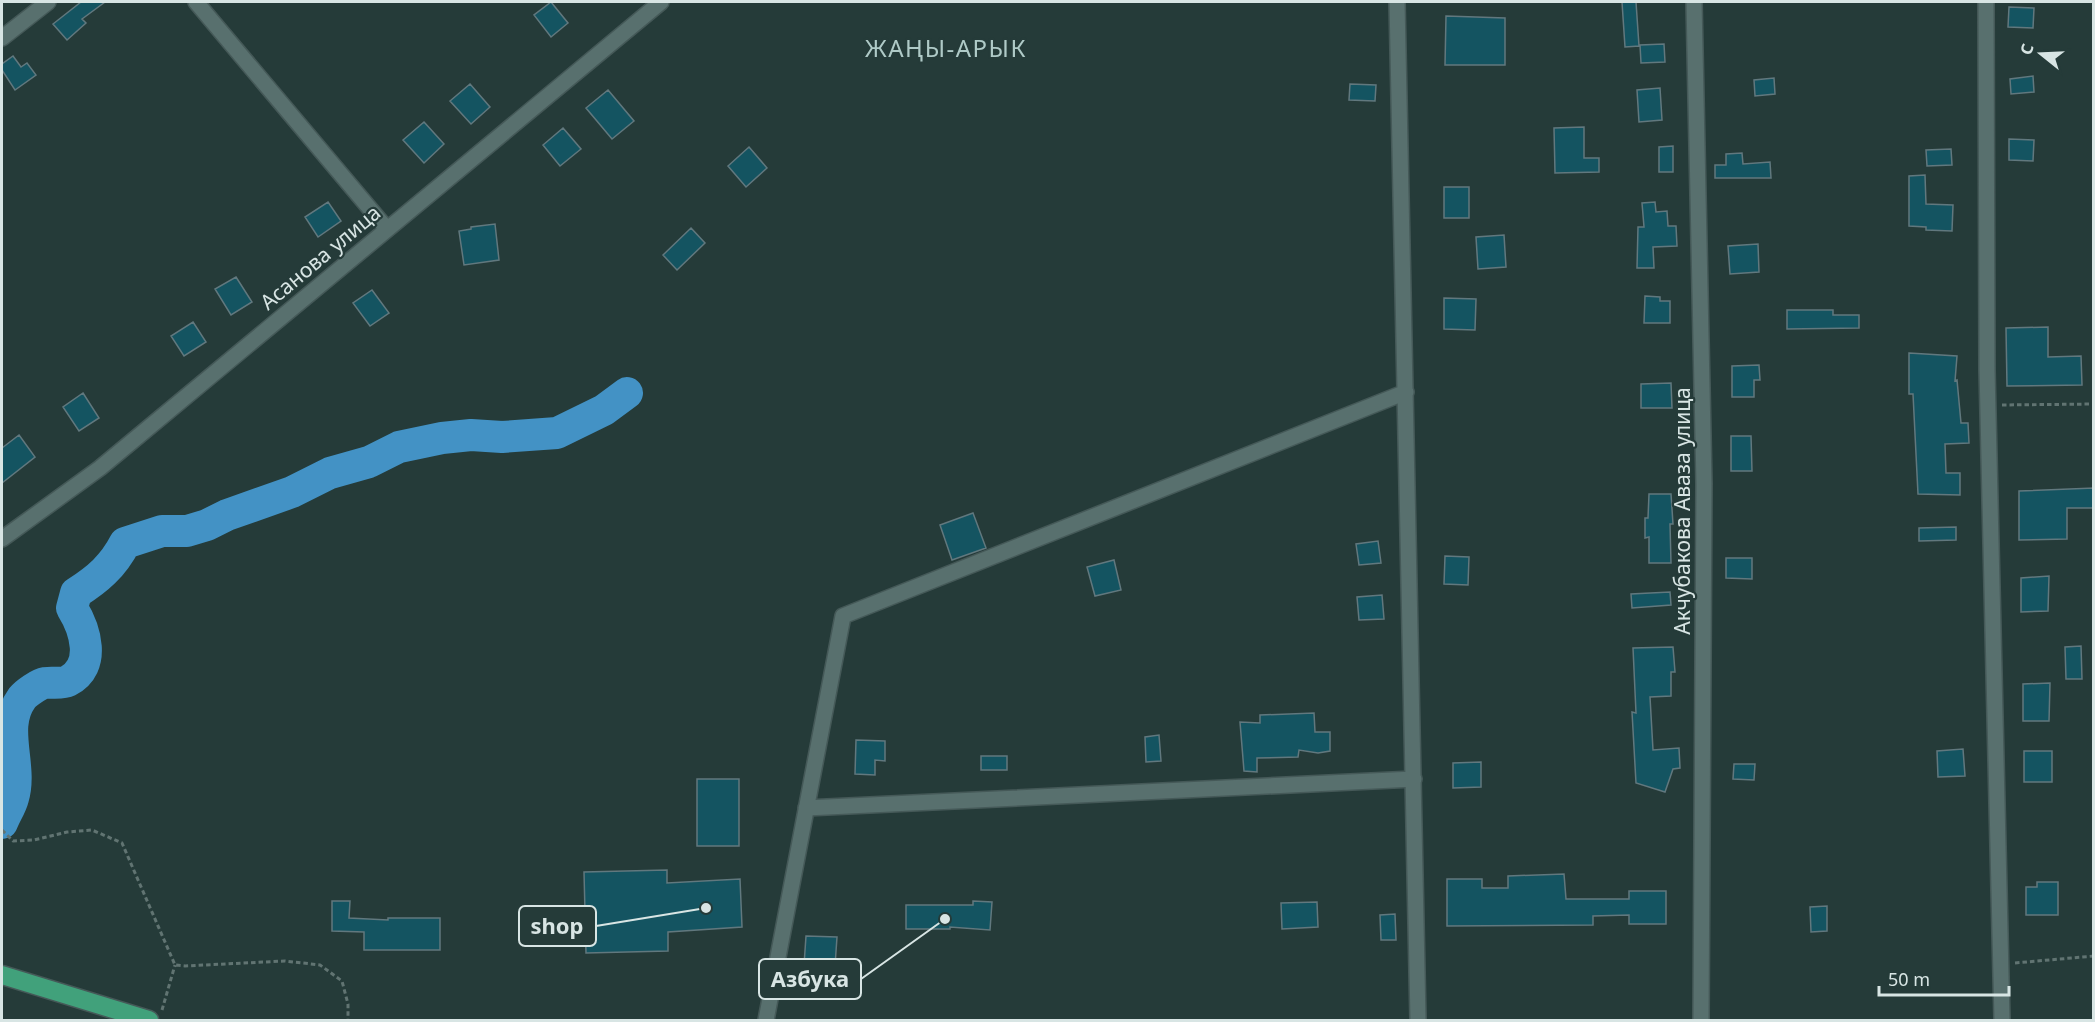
<svg xmlns="http://www.w3.org/2000/svg" width="2095" height="1022" font-family="'Noto Sans',sans-serif">
<rect width="100%" height="100%" fill="#253b39"/>
<g fill="none" stroke-linecap="round" stroke-linejoin="round">
<path stroke="#4392c5" stroke-width="32" d="M2,823C5,815 11,806 13,798C23,765 0,728 22,698C26,693 39,684 45,683C52,682 62,684 68,681C97,666 85,629 72,608L76,593C98,579 113,566 125,543L162,531H187L207,525L227,515L292,492L330,473L369,462L399,447L442,438L471,435L502,437L557,433L604,410L627,393"/>
</g>
<path fill="#145461" stroke="#61787e" stroke-width="1.5" d="M81,2H105L82,19L86,23L67,40L53,24Z
M551,2L568,23L551,37L534,15Z
M1622,2H1636L1639,46L1625,47Z
M2009,7L2034,8L2033,28L2008,27Z
M1446,16L1505,18V65H1445Z
M1664,44L1665,62L1641,63L1640,45Z
M13,56L21,67L27,63L36,75L15,90L2,70V64Z
M2033,76L2034,92L2011,94L2010,79Z
M1774,78L1775,94L1755,96L1754,80Z
M470,84L490,107L471,124L450,101Z
M1350,84L1376,85L1375,101L1349,100Z
M1660,88L1662,120L1639,122L1637,90Z
M608,90L634,121L612,139L586,108Z
M424,122L444,144L424,163L403,140Z
M1584,127V158H1599V172L1555,173L1554,128Z
M563,128L581,149L560,166L543,145Z
M2009,139L2034,140L2033,161L2009,160Z
M1673,146V172H1659V147Z
M749,147L767,168L746,187L728,166Z
M1951,149L1952,165L1927,166L1926,150Z
M1742,153L1743,164L1770,162L1771,178H1715V165H1726V154Z
M1925,175L1926,204L1953,205L1952,231L1926,230V227L1909,226V176Z
M1444,187H1469V218H1444Z
M328,202L341,221L318,237L305,217Z
M1655,202L1656,212L1667,211L1668,226H1676L1677,246L1653,247L1654,268H1637L1638,227H1644L1642,203Z
M495,224L499,260L464,265L459,231L471,229V227Z
M691,228L705,243L677,270L663,255Z
M1504,235L1506,267L1478,269L1476,237Z
M1758,244L1759,272L1730,274L1728,246Z
M236,277L252,302L231,315L215,289Z
M372,290L389,313L370,326L353,303Z
M1645,296L1660,297V301H1670V323H1644Z
M1444,298L1476,299L1475,330L1444,329Z
M1787,310H1833V315H1859V328L1787,329Z
M193,322L206,342L184,356L171,336Z
M2048,327V357L2081,356L2082,385L2007,386L2006,328Z
M1909,353L1957,356L1955,381L1957,380L1961,423H1968L1969,443L1945,444L1946,473H1960V495L1918,494L1913,394H1909Z
M1759,365L1760,380H1754V397H1732V366Z
M1671,383L1672,408H1641V384Z
M83,393L99,418L79,431L63,407Z
M19,435L35,457L2,483V448Z
M1731,436H1751L1752,471H1731Z
M2094,488V508H2067V539L2019,540V491Z
M1649,494H1671L1673,524H1670L1671,563H1649V537L1645,538V518H1648Z
M973,513L986,548L952,560L940,525Z
M1956,527V540L1919,541V528Z
M1378,541L1381,563L1359,565L1356,544Z
M1445,556L1469,557L1468,585L1444,584Z
M1726,558H1752V579L1726,578Z
M1114,560L1121,590L1095,596L1087,567Z
M2049,576L2048,611L2021,612V578Z
M1670,592L1671,605L1632,608L1631,594Z
M1382,595L1384,619L1359,620L1357,597Z
M2081,646L2082,679H2066L2065,647Z
M1673,647L1675,672H1671V696L1650,697L1653,750L1679,748L1680,768L1673,769L1665,792L1636,783L1632,712L1636,713L1633,648Z
M2050,683L2049,721H2023V684Z
M1314,713L1315,732H1330V751L1318,753L1299,750L1298,757L1257,758V772L1244,771L1240,722L1260,723V715Z
M1159,735L1161,761L1146,762L1145,737Z
M856,740L885,741V761L875,760V775L855,774Z
M1963,749L1965,776L1938,777L1937,751Z
M2024,751H2052V782H2024Z
M981,756H1007V770H981Z
M1481,762V787L1453,788V763Z
M1734,764H1755L1754,780L1733,779Z
M697,779H739V846H697Z
M667,870V883L740,879L742,927L668,932V951L586,953L584,872Z
M1564,874L1566,899H1629V891H1666V924H1629V915L1593,916V925L1447,926V879H1482V888H1508V876Z
M2037,882H2058V915H2026V887H2037Z
M332,901H350L349,918L388,920V918H440V950H364V932L332,931Z
M973,901L992,902L990,930L950,927V929H906V905H973Z
M1317,902L1318,927L1282,929L1281,903Z
M1827,906V931L1811,932L1810,907Z
M1395,914L1396,940H1381L1380,915Z
M806,936L837,937L835,966L804,965Z"/>
<g fill="none" stroke-linecap="round" stroke-linejoin="round">
<g stroke="#455958" stroke-width="18">
<path id="street" d="M196,2L387,229
M1397,2L1418,1020
M1694,2L1704,484L1701,1020
M1986,2L1987,370L2002,1020
M2,38L48,2
M2,539L100,468L661,2
M806,808L1414,779
M766,1020L843,616L1406,392"/>
</g>
<g stroke="#455958" stroke-width="21">
<path id="highway" d="M2,975L149,1020"/>
</g>
<path stroke="#617472" stroke-width="3" stroke-dasharray="4.5 3" stroke-linecap="butt" d="M2002,405L2094,404
M2,830L13,841L34,840L67,832L92,830L122,843L175,965L185,966L285,961L320,965L342,981L348,1004V1020
M2015,963L2094,956
M162,1010L175,965"/>
<use href="#street" stroke="#58706e" stroke-width="15"/>
<use href="#highway" stroke="#41a17b" stroke-width="18"/>
</g>
<g text-anchor="middle" dominant-baseline="central" stroke-width="4.5" stroke-linejoin="round" paint-order="stroke">
<g font-size="21" fill="#d8e5e4" stroke="#253b39">
<text transform="translate(320 257) rotate(-40)">Асанова улица</text>
<text transform="translate(1682 511) rotate(-90)">Акчубакова Аваза улица</text>
</g>
<g font-size="24" letter-spacing="1.5" fill="#afcac7" stroke="#253b39">
<text x="946" y="47">ЖАҢЫ-АРЫК</text>
</g>
</g>
<path fill="none" stroke="#d8e5e4" stroke-width="2" d="M706 908L596 926M945 919L861 979"/>
<g fill="#d8e5e4" stroke="#253b39" stroke-width="2">
<circle cx="706" cy="908" r="6"/>
<circle cx="945" cy="919" r="6"/>
</g>
<g fill="#253b39" stroke="#d8e5e4" stroke-width="2">
<rect x="519" y="906" width="77" height="40" rx="6"/>
<rect x="759" y="959" width="102" height="40" rx="6"/>
</g>
<g font-size="22" text-anchor="middle" font-weight="bold" fill="#d8e5e4">
<text x="557" y="934">shop</text>
<text x="810" y="987">Азбука</text>
</g>
<rect width="2095" height="1022" fill="none" stroke="#d8e5e4" stroke-width="6"/>
<g transform="translate(2041 54) rotate(288)" stroke="#253b39" stroke-width="4.5" paint-order="stroke">
<path d="M0-4.5L10 22L0 15L-10 22Z" fill="#d8e5e4"/>
<text y="-9" font-size="16" font-weight="bold" text-anchor="middle" fill="#d8e5e4">С</text>
</g>
<path d="M1879 986v9h130v-9" fill="none" stroke="#d8e5e4" stroke-width="3"/>
<text x="1888" y="986" font-size="18" fill="#d8e5e4" stroke="#253b39" stroke-width="4.5" paint-order="stroke">50 m</text>
</svg>
